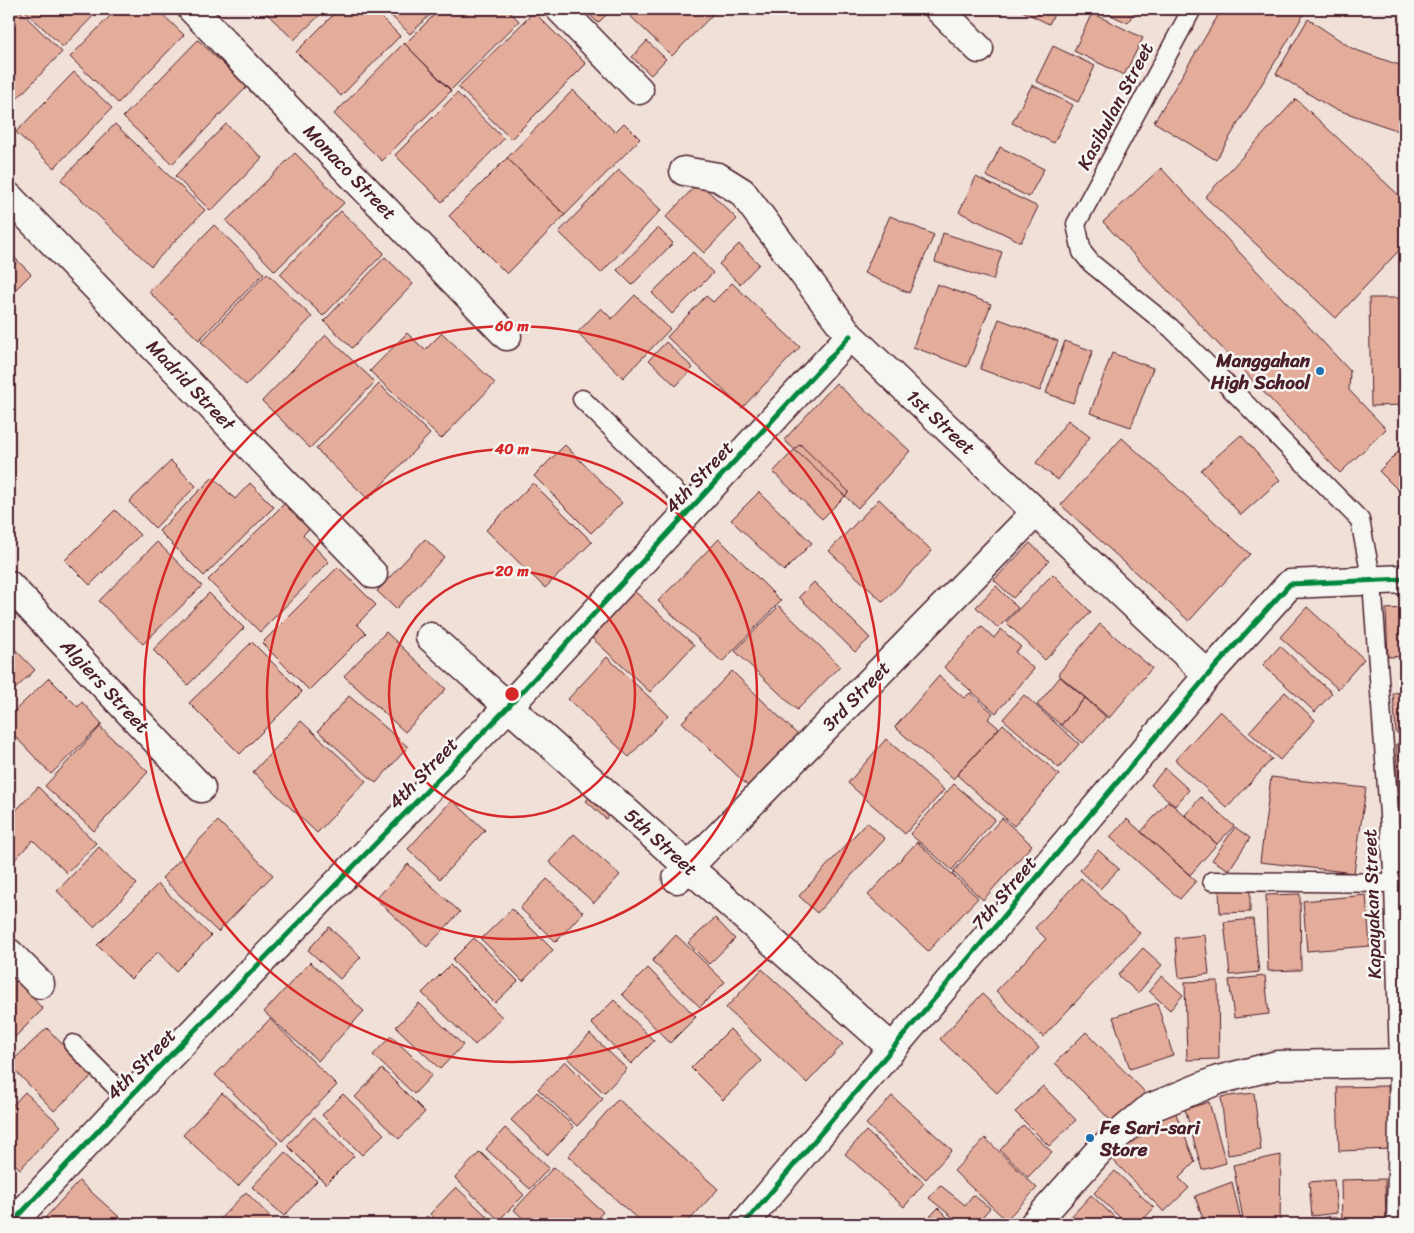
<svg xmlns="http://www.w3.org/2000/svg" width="1414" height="1233" font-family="Sriracha,sans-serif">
<rect width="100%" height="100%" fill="#f1e0d8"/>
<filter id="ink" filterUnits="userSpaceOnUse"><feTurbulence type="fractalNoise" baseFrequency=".02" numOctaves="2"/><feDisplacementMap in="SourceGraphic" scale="10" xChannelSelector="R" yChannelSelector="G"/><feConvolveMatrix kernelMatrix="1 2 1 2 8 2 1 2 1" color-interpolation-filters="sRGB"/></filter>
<g filter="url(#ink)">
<path fill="#e4ad9b" stroke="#4a1f2b" d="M18,9L62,52L9,107V19Z
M23,9H100L63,47Z
M117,9H157L184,35L118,103L70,57Z
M262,9H326L294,40Z
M339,9H373L400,36L341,96L296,52Z
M384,9H436L410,34Z
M440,9H507L519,21L451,90L405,44Z
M584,9H612L598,23Z
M623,9H718L672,56Z
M1018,9H1057L1049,24Z
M1098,9H1135L1128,23Z
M1222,9H1307L1216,160L1154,122Z
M534,12L586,64L511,139L458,87Z
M1092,13L1143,38L1124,75L1074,51Z
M1308,19L1353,49L1405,67V133L1332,108L1276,74Z
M198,40L247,87L172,164L123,117Z
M647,41L666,59L651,75L632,57Z
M404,43L451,91L382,161L334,114Z
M1053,46L1095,66L1078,102L1036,81Z
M74,72L112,108L54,168L16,132Z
M1032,85L1073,105L1054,143L1012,123Z
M573,90L615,132L624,123L640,139L565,215L507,158Z
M457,93L504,139L442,202L395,155Z
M1296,99L1405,201V244L1336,318L1205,197Z
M115,124L205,210L151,266L61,180Z
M226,124L262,158L211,211L175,176Z
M1000,147L1044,169L1029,197L986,176Z
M295,153L344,203L275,271L226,221Z
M507,158L565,215L507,274L449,216Z
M1161,168L1350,371L1349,390L1386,429L1340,473L1103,222Z
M619,170L661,210L601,273L559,232Z
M976,177L1038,207L1021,242L959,212Z
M699,182L737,219L704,253L666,217Z
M341,211L384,253L323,316L280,274Z
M890,216L934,235L909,293L864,273Z
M214,225L264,273L199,340L149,292Z
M658,228L673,243L632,285L617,270Z
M943,233L1002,252L993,280L935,262Z
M739,244L759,264L740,284L719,264Z
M9,252L31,274L9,296Z
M693,252L713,273L672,314L652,293Z
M385,257L413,284L352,348L324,321Z
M267,273L312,317L246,385L201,342Z
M732,283L800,347L742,408L667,337L706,296L713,302Z
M937,284L991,304L967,367L913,347Z
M635,295L670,329L623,378L577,333L601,308L612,319Z
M1369,298H1405V405L1371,406Z
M999,319L1058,341L1040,391L980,369Z
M407,333L425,350L442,333L495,383L441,439L370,371Z
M326,335L375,382L310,448L262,401Z
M1065,341L1093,351L1073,403L1046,393Z
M666,342L693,368L676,386L649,360Z
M1112,353L1153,368L1131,427L1090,413Z
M836,383L910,451L858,508L784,440Z
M379,384L430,434L368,499L316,449Z
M1068,420L1090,437L1058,480L1036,463Z
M1241,435L1280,480L1241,515L1201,470Z
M1122,438L1250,554L1189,621L1061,505Z
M800,444L849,492L822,519L773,472Z
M565,445L622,503L591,533L534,476Z
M1405,445V497L1379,471Z
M171,461L196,486L155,528L129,502Z
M213,477L235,499L250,483L274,507L204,576L159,531Z
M533,483L592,542L545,588L486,530Z
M759,492L812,543L784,571L731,520Z
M879,499L932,551L883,602L829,551Z
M286,502L311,527L303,535L329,562L260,632L208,580Z
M115,510L140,535L90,585L65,560Z
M425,539L444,557L396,609L377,591Z
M719,539L781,601L722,662L658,601Z
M157,542L202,586L143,644L99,601Z
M1030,543L1049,561L1013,598L994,580Z
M338,567L376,605L357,624L366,633L309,690L262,643Z
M1053,574L1091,612L1045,660L1006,622Z
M814,582L870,638L855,652L799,597Z
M996,586L1018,608L998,628L976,607Z
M632,589L694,645L650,692L589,635Z
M209,593L244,628L188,685L153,650Z
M779,606L840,666L797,710L735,651Z
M1307,607L1364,659L1338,689L1280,637Z
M1405,608V656L1388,657L1386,609Z
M1100,624L1152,668L1109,718L1058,674Z
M981,626L994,638L1001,629L1021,647L1015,652L1034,669L996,713L944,667Z
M386,632L446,689L405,732L344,676Z
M252,642L302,692L240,754L189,703Z
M9,643L35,670L9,695Z
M1280,646L1332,693L1315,712L1263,665Z
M607,657L668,715L629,757L568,699Z
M1399,661H1405V688H1400Z
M732,671L798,735L749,787L682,722Z
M939,676L964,698L970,693L993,713L988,719L999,728L953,779L895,727Z
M1060,677L1085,698L1061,725L1037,705Z
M49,678L78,707L82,702L102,724L51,774L9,730V716Z
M1285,692L1315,720L1280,760L1249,732Z
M1405,692V733H1396L1393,693Z
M1024,695L1079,744L1059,768L1003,719Z
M349,696L408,747L376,783L318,731Z
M1085,698L1106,717L1083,743L1061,725Z
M1220,711L1272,759L1227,808L1175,760Z
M301,721L366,781L317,833L253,772Z
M1003,724L1059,775L1014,826L957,775Z
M100,727L148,772L94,831L45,786Z
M886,739L944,790L905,834L848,783Z
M1396,744H1405V798H1398Z
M1165,768L1189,790L1175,806L1151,785Z
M1271,777L1366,788L1354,873L1260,862Z
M954,784L995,819L952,870L910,834Z
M38,787L96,843L67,873L33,840L9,866V818Z
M599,787L618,806L606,819L586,801Z
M1201,797L1234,826L1217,844L1185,815Z
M452,800L485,830L440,879L408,849Z
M1168,801L1217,844L1190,875L1141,832Z
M1002,818L1032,845L983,900L953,872Z
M1127,819L1196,881L1180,899L1110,837Z
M218,821L273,875L218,932L162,878Z
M867,822L885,839L817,913L799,896Z
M1235,827L1250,838L1229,870L1212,860Z
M574,834L620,875L594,903L549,862Z
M917,842L978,898L928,951L868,895Z
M1397,844H1405V876H1398Z
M99,847L137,884L94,927L57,891Z
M1098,850L1119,869L1100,889L1080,870Z
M408,864L460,912L427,947L376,899Z
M1081,878L1140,933L1043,1037L996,991L1046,939L1035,928Z
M547,879L583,912L556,942L520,908Z
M158,884L211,936L176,971L158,952L131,979L97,945Z
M1219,890H1250V912L1220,913Z
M1300,894L1301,970L1268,971L1266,895Z
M1366,895L1370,946L1307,951L1303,901Z
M512,909L553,950L523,981L481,939Z
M715,918L735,939L709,964L688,943Z
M1253,919L1259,972L1230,975L1224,922Z
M329,927L361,957L340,979L308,950Z
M676,935L725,982L700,1007L652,961Z
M1205,935L1209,974L1179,978L1175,938Z
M474,938L518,981L495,1003L452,960Z
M1143,948L1162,965L1138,993L1118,975Z
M310,962L364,1011L318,1061L264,1012Z
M450,965L502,1017L475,1045L422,993Z
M648,968L696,1017L670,1043L622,994Z
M762,969L843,1044L807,1083L726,1008Z
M9,973L43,1009L15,1037L12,1033L9,1036Z
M1162,976L1183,995L1170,1010L1149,991Z
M1265,976L1269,1014L1234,1018L1229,980Z
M1218,981L1219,1059L1187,1060L1185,982Z
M982,994L1039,1048L997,1093L940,1039Z
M614,1000L654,1041L631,1064L591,1023Z
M419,1003L463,1045L440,1069L396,1027Z
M1157,1003L1173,1055L1130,1069L1113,1017Z
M270,1019L337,1085L282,1141L215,1075Z
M47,1028L92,1076L54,1111L9,1064Z
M730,1029L761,1061L723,1100L691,1068Z
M1086,1032L1145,1092L1113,1123L1055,1063Z
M590,1034L627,1069L604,1093L567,1058Z
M391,1036L432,1075L414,1094L373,1055Z
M565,1061L603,1099L577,1126L538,1089Z
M382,1069L425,1112L399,1139L355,1097Z
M1043,1086L1076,1120L1049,1146L1015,1112Z
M1388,1086L1391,1149L1339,1151L1337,1087Z
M25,1092L61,1126L20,1169L9,1158V1109Z
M537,1092L574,1127L548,1155L511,1120Z
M222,1093L278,1143L238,1186L183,1135Z
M1254,1093L1261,1150L1228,1155L1221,1097Z
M343,1094L384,1134L362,1155L322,1115Z
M892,1096L952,1150L926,1179L866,1124Z
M618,1099L718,1189L686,1224H643L568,1156Z
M1209,1102L1226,1163L1202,1170L1185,1109Z
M1174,1109L1195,1162L1179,1178L1189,1188L1164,1212L1111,1158L1134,1134L1139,1138Z
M314,1117L354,1156L326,1184L287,1145Z
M1023,1125L1052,1152L1028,1177L1000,1150Z
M505,1128L549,1168L530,1189L486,1149Z
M866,1131L924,1183L904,1207L845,1154Z
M985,1138L1037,1188L1006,1220L954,1171Z
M285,1152L317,1181L284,1216L252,1187Z
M480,1152L524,1195L499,1220L455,1178Z
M1281,1155L1280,1224H1244L1233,1165Z
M554,1167L603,1212L592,1224H529L514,1210Z
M1115,1171L1154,1208L1139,1224H1127L1094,1193Z
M1385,1179L1386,1224H1342L1341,1180Z
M1334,1180L1337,1213L1312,1216L1309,1182Z
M79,1181L127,1224H51L45,1218Z
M1232,1182L1242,1224H1205L1195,1196Z
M940,1185L965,1205L973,1195L990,1208L976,1224H961L929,1198Z
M456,1187L495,1224H441L430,1214Z
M246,1192L276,1223L274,1224H215Z
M1091,1195L1122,1224H1072L1068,1220Z
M938,1208L954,1224H923Z
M427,1216L436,1224H419Z
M1325,1217H1338L1339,1224H1325Z"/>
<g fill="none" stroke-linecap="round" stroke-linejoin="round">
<g stroke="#4a1f2b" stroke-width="21">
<path id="lane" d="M1192,9L1076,224L1082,252L1091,263L1171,328L1360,520L1372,582L1394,883L1399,1064L1396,1224
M582,399L691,507
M1212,881L1394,883
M73,1044L128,1099"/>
</g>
<g stroke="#4a1f2b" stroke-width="31">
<path id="street" d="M192,9L507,336
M560,9L639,90
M939,9L979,49
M684,171L718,177L742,192L850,336L1208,675
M9,197L373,574
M9,585L201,788
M430,637L892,1048
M677,879L1036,512
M9,953L40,984
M11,1224L128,1099L509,706L850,336
M744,1224L1208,675L1290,584L1405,579
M1034,1224L1099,1151L1150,1108L1218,1080L1277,1065L1405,1063"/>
</g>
<use href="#lane" stroke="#f6f6f2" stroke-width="18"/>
<use href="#street" stroke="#f6f6f2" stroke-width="28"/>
<g stroke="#f6f6f2" stroke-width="8">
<path id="cycleway" d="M11,1224L128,1099L509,706L850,336
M744,1224L1208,675L1290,584L1405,579"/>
</g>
<use href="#cycleway" stroke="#00873e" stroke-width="5"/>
</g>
</g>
<g fill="none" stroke="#d62828" stroke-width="2.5">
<circle cx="512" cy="694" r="123"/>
<circle cx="512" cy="694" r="245"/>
<circle cx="512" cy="694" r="368"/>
</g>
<g fill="#1f6fb2" stroke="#f6f6f2" stroke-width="2">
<circle cx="1320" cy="371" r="5"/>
<circle cx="1090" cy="1138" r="5"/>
</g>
<g text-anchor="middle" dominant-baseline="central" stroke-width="5" stroke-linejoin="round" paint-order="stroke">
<g font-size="19" fill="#4a1f2b" stroke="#f6f6f2">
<text transform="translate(1115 106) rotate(-62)">Kasibulan Street</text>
<text transform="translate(350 172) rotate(46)">Monaco Street</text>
<text transform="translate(191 385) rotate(46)">Madrid Street</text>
<text transform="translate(941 422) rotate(43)">1st Street</text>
<text transform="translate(699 477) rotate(-47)">4th Street</text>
<text transform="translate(105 686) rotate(47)">Algiers Street</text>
<text transform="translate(856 696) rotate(-46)">3rd Street</text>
<text transform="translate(423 773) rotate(-46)">4th Street</text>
<text transform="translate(661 842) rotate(42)">5th Street</text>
<text transform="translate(1004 893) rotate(-50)">7th Street</text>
<text transform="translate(1372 904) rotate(-92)">Kapayakan Street</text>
<text transform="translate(141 1064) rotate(-46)">4th Street</text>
</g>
<g font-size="19" font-weight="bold" fill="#4a1f2b" stroke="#f6f6f2" text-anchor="end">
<text x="1310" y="360">Manggahan<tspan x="1310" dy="22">High School</tspan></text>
<text x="1100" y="1127" text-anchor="start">Fe Sari-sari<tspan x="1100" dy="22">Store</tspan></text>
</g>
</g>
<circle cx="512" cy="694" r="8" fill="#d62828" stroke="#f6f6f2" stroke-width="2.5"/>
<g font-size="15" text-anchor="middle" font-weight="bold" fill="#d62828" stroke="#f6f6f2" stroke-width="5" stroke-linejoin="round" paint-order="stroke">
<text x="512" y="331">60 m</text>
<text x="512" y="454">40 m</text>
<text x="512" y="576">20 m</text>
</g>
<rect width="1414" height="1233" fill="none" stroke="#f6f6f2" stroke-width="30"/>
<rect x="15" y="15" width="1384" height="1203" fill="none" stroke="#4a1f2b" stroke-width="2" filter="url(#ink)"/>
</svg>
